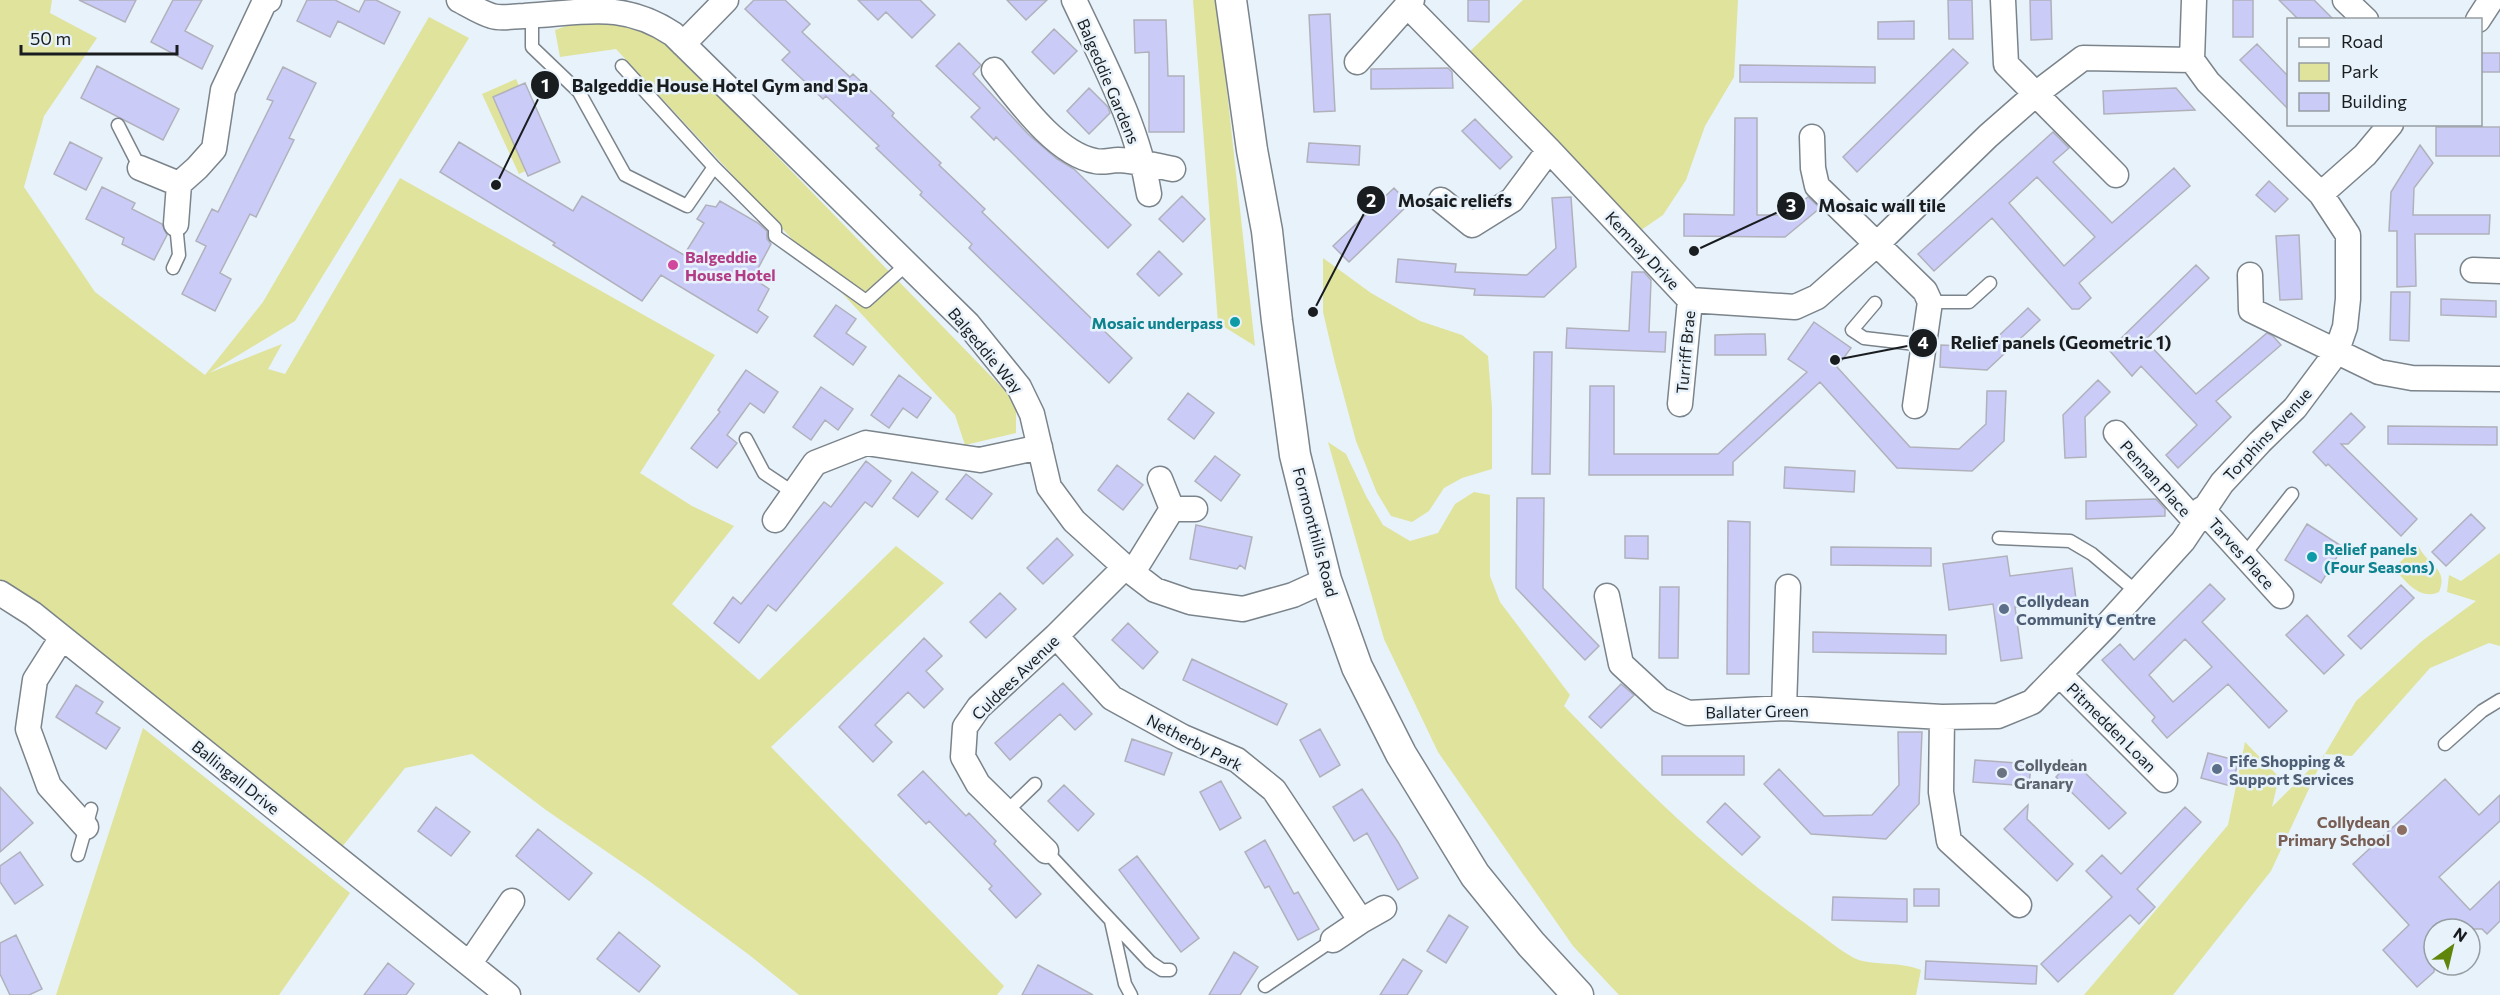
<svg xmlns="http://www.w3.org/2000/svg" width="2500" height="995" font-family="Commissioner,sans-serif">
<rect width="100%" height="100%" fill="#e8f2fa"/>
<path fill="#dfe39c" d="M0,0H52L50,13L97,38L44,116L24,187L95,292L205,375L263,302L429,17L469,38L295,321L209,373L282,344L268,369L285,374L400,178L715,355L640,473L692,506L734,526L672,604L759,680L896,546L944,583L771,747L1004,986L997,995H799L748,954L645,878L546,810L472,754L405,768L334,857L0,593Z
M1193,0H1217L1255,346L1218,323Z
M1523,0H1738L1734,77L1705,126L1686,180L1663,215L1631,237L1461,60Z
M589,18H625L663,39L1016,402V433L965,445L955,415L616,49L560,57L555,30Z
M516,79L552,159L519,174L482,94Z
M1323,258L1371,293L1420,321L1462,335L1488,356L1492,408V469L1462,478L1444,488L1429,511L1412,522L1391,516L1377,493L1356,441L1335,363L1323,312Z
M1328,442L1346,454L1366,496L1383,525L1410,541L1438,533L1455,504L1474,492L1490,495V576L1500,602L1570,695L1564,706C1638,783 1715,859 1802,921C1819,933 1836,948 1854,958C1869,966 1900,961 1921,970L1916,995H1619L1573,946L1438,752L1384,639Z
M2418,545C2427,566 2449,567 2439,592C2420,601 2405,581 2394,568Z
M2500,553V646L2489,643L2430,668L2352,756L2325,754L2271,871L2173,995H2084L2228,825L2245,742L2279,777L2272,807L2325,754L2356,701L2422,641L2476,601L2447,592L2449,575L2461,581Z
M143,728L350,893L279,995H56Z"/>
<path fill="#cbcbf8" stroke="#b0b1bb" stroke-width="1.5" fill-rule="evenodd" d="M79,0H136L125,22Z
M173,0H202L185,31L213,46L202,69L151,42Z
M307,0H335L359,12L365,0H376L400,12L384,44L338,21L330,37L297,21Z
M754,0H785L810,24L802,32L850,77L853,74L894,113L892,116L941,163L939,165L985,209L982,212L1132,358L1109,383L969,248L972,244L920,195L922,192L876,148L879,146L826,96L823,99L782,60L790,52L745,9Z
M858,0H920L935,15L912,38L886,12L878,20Z
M1007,0H1047L1026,20Z
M1468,0H1489V22L1468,21Z
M1948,0H1972L1973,39H1949Z
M2030,0H2051L2052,39L2031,40Z
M2233,0H2253V37H2233Z
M2279,0H2314L2334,20H2299Z
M1330,14L1335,111L1314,112L1309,15Z
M1134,20H1166L1168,76H1184V132H1149V52L1135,53Z
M1914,21V39H1878V22Z
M1054,29L1077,51L1054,74L1032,52Z
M959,43L981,65L973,74L1028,134L1057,159L1074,169L1131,225L1108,248L996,137L994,140L971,117L980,108L936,66Z
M2257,44L2289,77V110L2240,60Z
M1953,49L1968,63L1857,172L1843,157Z
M2481,53H2500V72H2481Z
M1740,65L1875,67V83L1740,82Z
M97,66L179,109L163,140L81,98Z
M283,67L316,83L289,138L294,140L256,217L250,214L220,273L231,279L215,311L182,294L206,246L196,241L212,209L218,212L273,101L267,99Z
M1448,68L1452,72L1453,88L1371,89V69Z
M525,83L560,162L528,176L493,97Z
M1089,88L1108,107L1110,113L1089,134L1067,111Z
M2176,88L2195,110L2104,114L2103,91Z
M1735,118H1757V215H1785L1808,197L1820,208L1785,237L1684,236V214L1734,215Z
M1475,119L1512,157L1500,169L1462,131Z
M2436,127H2500V156H2436Z
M2053,132L2069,148L2053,162L2112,223L2174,168L2190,186L2079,283L2091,298L2079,309H2072L1992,218L1934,271L1918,254ZM2037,177L2095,237L2064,266L2009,203Z
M70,142L102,158L86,190L54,174Z
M459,142L573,211L582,196L684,255L704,223L697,219L706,205L716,207L720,201L758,223L767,231V239L771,244L753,278L769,289L758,310L768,317L757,333L661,275L642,301L553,245L555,243L440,172Z
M1309,143L1360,146L1359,165L1307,162Z
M2420,145L2433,163L2414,188L2413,215H2490L2489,234H2415L2416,286L2397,287V231H2389L2391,192Z
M2269,181L2288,199L2275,212L2256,195Z
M102,187L135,203L132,209L162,224L167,235L154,260L122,244L124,238L86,219Z
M1394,188L1409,204L1349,262L1333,246Z
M1182,196L1205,219L1183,242L1159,219Z
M1571,197L1576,267L1544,297L1474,295L1475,289L1396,282L1398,259L1456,264L1455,272L1527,275L1556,248L1552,198Z
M2299,235L2302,299L2280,300L2276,236Z
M1159,251L1182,274L1159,296L1137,274Z
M2196,265L2209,278L2145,340L2196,394L2267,333L2273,336L2281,345L2216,401L2231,417L2178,468L2166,455L2197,425L2141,366L2132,376L2109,350Z
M1632,272H1644L1651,280L1649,332H1666L1665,352L1566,348L1567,328L1629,331Z
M2391,292H2410L2409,341L2390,340Z
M2441,299L2496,301V317L2441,315Z
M836,305L856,319L846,333L866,347L853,365L814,336Z
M2028,308L2040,320L1987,370L1940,367L1941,345L1987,347Z
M1814,322L1851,348L1837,367L1910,447L1959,449L1986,424L1987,391H2006L2004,441L1972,471L1897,468L1820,382L1733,462V475H1589L1590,386H1614V454H1718L1807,372L1788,359Z
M1749,334H1765L1766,355H1715V335Z
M1534,352H1552L1550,474H1532Z
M746,370L778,392L764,413L750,403L727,435L737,443L717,468L691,448L720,412L718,410Z
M899,375L931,398L917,418L903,408L889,428L871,415Z
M2098,380L2110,392L2085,417L2086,457L2065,458L2063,415Z
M821,387L853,409L838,430L825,420L811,440L793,427Z
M1188,393L1214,413L1194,439L1168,419Z
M2351,413L2365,427L2348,444H2341L2417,519L2401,536L2328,464L2326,466L2313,452Z
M2388,426L2497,427V445L2388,444Z
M1215,456L1240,475L1221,501L1195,481Z
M866,461L891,481L872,507L865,502L776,611L768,605L739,643L714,623L733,597L741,604L824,502L831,507Z
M1117,465L1143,485L1123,510L1098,490Z
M1785,467L1855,471L1854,492L1784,488Z
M912,472L938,492L918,517L893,498Z
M966,474L992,494L972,519L946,499Z
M1517,498H1544L1543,588L1599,646L1585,660L1516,588Z
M2156,499L2165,509V516L2086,519V501Z
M2471,514L2485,528L2446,566L2432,552Z
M1728,521L1750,522L1749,674H1727Z
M2307,524L2343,547L2321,583L2285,560Z
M1196,525L1252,537L1245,569L1240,565L1237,569L1190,559Z
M1625,536H1648V559L1625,558Z
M1057,538L1073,555L1043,584L1027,568Z
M1831,547L1931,548V566L1831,565Z
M2007,556L2010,576L2072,568L2076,599L2015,607L2022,658L2001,661L1993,604L1949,610L1943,564Z
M2210,584L2225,599L2202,622L2287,711L2269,728L2228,684L2167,738L2152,721L2155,717L2102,660L2120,644L2134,660ZM2185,639L2212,667L2173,702L2149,675Z
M2401,585L2414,598L2361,649L2348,636Z
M1660,587H1679L1678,658H1659Z
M1000,593L1016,609L986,638L970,622Z
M2307,615L2344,655L2324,674L2286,635Z
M1128,623L1158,652L1143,669L1112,640Z
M1813,632L1946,635V654L1813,652Z
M924,638L942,656L926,671L943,689L924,708L908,692L875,725L892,742L873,762L839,727Z
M1192,659L1287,704L1277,725L1183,680Z
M1063,683L1092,714L1075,730L1060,714L1010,760L995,743Z
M1621,684L1634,695L1601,728L1589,717Z
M76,685L103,702L96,713L120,728L106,749L56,717Z
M1320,729L1340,765L1320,777L1300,740Z
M1898,732H1922L1919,804L1886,839L1811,834L1764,784L1779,769L1824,816L1872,815L1899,785Z
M1132,739L1172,753L1164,775L1125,761Z
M2208,753L2239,761L2231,786L2201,778Z
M1662,756H1744V775H1662Z
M1975,760L2031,764L2029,786L1973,782Z
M2072,760L2126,813L2109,829L2056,777Z
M923,771L966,816L969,813L996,841L994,844L1041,894L1016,918L989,889L992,886L929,821L926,824L898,795Z
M2445,779L2479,815L2500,795V821L2439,877L2470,910L2500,881V921L2487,934L2482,929H2434V972L2417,987L2383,950L2409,925L2353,864Z
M1221,781L1241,818L1220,830L1200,792Z
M1064,785L1094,814L1078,831L1048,801Z
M0,787L33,823L0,852Z
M1362,789L1398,842L1418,878L1398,890L1367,833L1354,841L1333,807Z
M1725,803L1760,837L1742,855L1707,822Z
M2028,805L2027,819L2073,864L2057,881L2004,829Z
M436,807L470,832L451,856L418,831Z
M2185,807L2201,822L2137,889L2155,907L2139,924L2130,915L2058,982L2041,964L2112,897L2086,871L2102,855L2121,874Z
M538,829L592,873L569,900L516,856Z
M1265,840L1294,894L1298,892L1319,929L1298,940L1269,886L1265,888L1245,852Z
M20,852L43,885L15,904L0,882V866Z
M1137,856L1199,938L1181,952L1119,870Z
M1914,889H1939V906H1914Z
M1833,897L1907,899V922L1832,920Z
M1449,915L1468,927L1446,963L1427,951Z
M619,932L660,966L639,992L597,959Z
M16,935L42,989L29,995H10L0,974V943Z
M1234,952L1258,967L1240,995H1209Z
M1403,959L1422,971L1407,995H1380Z
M1926,961L2037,966L2036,984L1925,979Z
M388,963L414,984L406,995H364Z
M1038,965L1093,995H1022Z"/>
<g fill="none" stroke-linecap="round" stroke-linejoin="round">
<g stroke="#7b848b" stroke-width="15">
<path id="service" d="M532,15V47L579,92L625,175L687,206L714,167L775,228V236L866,301L907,264
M622,66L714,167
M118,125L140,168
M173,268L179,255L176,224
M1930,302H1969L1990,283
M1875,303L1852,330L1864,338L1924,345
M746,439L764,473L794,493
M1999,538L2070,541L2092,554L2138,593
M2244,555L2292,494
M2445,744L2482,711L2500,700
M1006,812L1035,784
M1046,851L1150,962L1162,970H1170
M78,855L91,809
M1111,921L1125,984L1131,995
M1265,986L1333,940"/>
</g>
<g stroke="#7b848b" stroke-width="27">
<path id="minor" d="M459,0C469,5 481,13 492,16C501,19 514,16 524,16C583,13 622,0 673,34L968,324L1019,387L1032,414L1049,487L1074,521L1125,567L1155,590L1190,602L1243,609L1293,595L1326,580
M1074,0C1103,62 1138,126 1149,194
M2003,0L2006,64L2116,175
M2345,0L2366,20
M1407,5L1549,150L1690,300L1795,307L1817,297L1877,244L1988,136L2037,93L2083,58L2192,60
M2478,20L2491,0
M683,44L726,0
M1357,62L1412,0
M994,70C1018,100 1056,154 1095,161C1103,163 1111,160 1118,160C1137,161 1154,165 1173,169
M1812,137L1813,168L1817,186L1925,291L1930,302L1915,406
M140,168L179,184
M2321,194L2365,155L2391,124
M1441,200L1472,225L1512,200L1549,150
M176,224L179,184L197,168L214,149L223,90L264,3L269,0
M2473,270L2500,271
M2250,275L2251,310L2379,372L2412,378L2500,379
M1680,404L1690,300
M2116,433L2196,522
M1172,509H1195
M2202,509L2281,596
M775,520L815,463L866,443L980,460L1040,447
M1133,572L1172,509L1160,479
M0,593L33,614L508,995
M1607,596L1621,664L1660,700L1688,713L1784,708L1942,717L1998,716L2032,702L2106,626L2183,541L2222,483L2260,442L2295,408L2336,353L2345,327L2348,299V235L2321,194L2208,82L2192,60L2194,0
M1056,636L1112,698L1183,737L1237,760L1274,790L1361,921L1333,940
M61,639L35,680L28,729L49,786L86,827
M2059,674L2165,780
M1784,708L1788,587
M1942,717L1941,792L1949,841L2019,905
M1046,851L978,784L963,757L965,727L979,707L1056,636L1125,567
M1361,921L1384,908
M470,963L512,901"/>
</g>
<g stroke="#7b848b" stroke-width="33">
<path id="tertiary" d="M1231,0L1252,150L1267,231L1277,321L1295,455L1326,580L1357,667L1401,754L1475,875L1531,944L1578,995"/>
</g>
<use href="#service" stroke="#fff" stroke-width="12"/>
<use href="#minor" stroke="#fff" stroke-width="24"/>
<use href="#tertiary" stroke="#fff" stroke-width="30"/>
</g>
<circle fill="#d1479c" stroke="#e8f2fa" stroke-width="2" cx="673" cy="265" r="6"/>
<g fill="#0f9aa8" stroke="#e8f2fa" stroke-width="2">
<circle cx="1235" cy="322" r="6"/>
<circle cx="2312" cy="557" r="6"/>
</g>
<g fill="#5c6f8a" stroke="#e8f2fa" stroke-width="2">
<circle cx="2004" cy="609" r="6"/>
<circle cx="2217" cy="769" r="6"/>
</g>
<circle fill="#6b7280" stroke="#e8f2fa" stroke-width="2" cx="2002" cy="773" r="6"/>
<circle fill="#8d6e63" stroke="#e8f2fa" stroke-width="2" cx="2402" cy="830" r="6"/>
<g text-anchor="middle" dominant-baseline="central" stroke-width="5" stroke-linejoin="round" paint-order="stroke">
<g font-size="16" fill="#1a1d20" stroke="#e8f2fa">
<text transform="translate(1109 81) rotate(67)">Balgeddie Gardens</text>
<text transform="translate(1643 250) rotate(47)">Kemnay Drive</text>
<text transform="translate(986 350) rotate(50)">Balgeddie Way</text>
<text transform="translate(1685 352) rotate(-85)">Turriff Brae</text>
<text transform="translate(2267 434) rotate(-47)">Torphins Avenue</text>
<text transform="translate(2156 478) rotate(48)">Pennan Place</text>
<text transform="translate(1316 532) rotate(75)">Formonthills Road</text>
<text transform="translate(2242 553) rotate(48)">Tarves Place</text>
<text transform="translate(1015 677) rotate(-44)">Culdees Avenue</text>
<text transform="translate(1757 711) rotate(-1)">Ballater Green</text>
<text transform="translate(2112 727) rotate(45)">Pitmedden Loan</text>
<text transform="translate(1195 742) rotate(27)">Netherby Park</text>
<text transform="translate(236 777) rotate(39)">Ballingall Drive</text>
</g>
<g font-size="16" font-weight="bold" fill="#b23c85" stroke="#e8f2fa" text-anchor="start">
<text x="685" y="256">Balgeddie<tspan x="685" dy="18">House Hotel</tspan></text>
</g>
<g font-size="16" font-weight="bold" fill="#0d838f" stroke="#e8f2fa" text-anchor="end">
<text x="1223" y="322">Mosaic underpass</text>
<text x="2324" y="548" text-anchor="start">Relief panels<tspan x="2324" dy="18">(Four Seasons)</tspan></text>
</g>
<g font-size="16" font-weight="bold" fill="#4e5e75" stroke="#e8f2fa" text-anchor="start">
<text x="2016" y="600">Collydean<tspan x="2016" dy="18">Community Centre</tspan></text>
<text x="2229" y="760">Fife Shopping &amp;<tspan x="2229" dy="18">Support Services</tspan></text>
</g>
<g font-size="16" font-weight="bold" fill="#5b616d" stroke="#e8f2fa" text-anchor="start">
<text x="2014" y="764">Collydean<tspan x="2014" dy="18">Granary</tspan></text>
</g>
<g font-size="16" font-weight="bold" fill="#785e54" stroke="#e8f2fa" text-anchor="end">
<text x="2390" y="821">Collydean<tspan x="2390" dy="18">Primary School</tspan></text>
</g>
</g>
<path fill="none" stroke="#1a1d20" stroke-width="2" d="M496 185L545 85M1313 312L1371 200M1694 251L1791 206M1835 360L1923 343"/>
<g fill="#1a1d20" stroke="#e8f2fa" stroke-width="2">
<circle cx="496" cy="185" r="6"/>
<circle cx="1313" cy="312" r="6"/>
<circle cx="1694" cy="251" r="6"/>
<circle cx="1835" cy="360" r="6"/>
<circle cx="545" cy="85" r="15"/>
<circle cx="1371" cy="200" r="15"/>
<circle cx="1791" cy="206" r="15"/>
<circle cx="1923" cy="343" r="15"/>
</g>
<g font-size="18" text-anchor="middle" font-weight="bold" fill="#fff">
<text x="545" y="92">1</text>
<text x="1371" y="207">2</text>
<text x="1791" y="212">3</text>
<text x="1923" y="349">4</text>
</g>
<g font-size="18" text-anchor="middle" font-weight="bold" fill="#1a1d20" stroke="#e8f2fa" stroke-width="5" stroke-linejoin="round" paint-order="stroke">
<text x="720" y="92">Balgeddie House Hotel Gym and Spa</text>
<text x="1455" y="207">Mosaic reliefs</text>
<text x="1882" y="212">Mosaic wall tile</text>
<text x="2061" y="349">Relief panels (Geometric 1)</text>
</g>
<rect x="2287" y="18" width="195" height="108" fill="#e8f2fa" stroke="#969da3" stroke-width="1.5"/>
<rect x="2299" y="38" width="30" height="9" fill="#ffffff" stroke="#969da3" stroke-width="1.5"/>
<text x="2341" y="48" font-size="18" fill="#1a1d20">Road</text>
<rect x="2299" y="63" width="30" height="18" fill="#dfe39c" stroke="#969da3" stroke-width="1.5"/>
<text x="2341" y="78" font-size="18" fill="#1a1d20">Park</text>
<rect x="2299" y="93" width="30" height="18" fill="#cbcbf8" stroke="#969da3" stroke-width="1.5"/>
<text x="2341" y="108" font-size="18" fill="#1a1d20">Building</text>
<g transform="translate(2452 947) rotate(34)"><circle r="28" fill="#e8f2fa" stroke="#969da3" stroke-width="1.5"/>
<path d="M0-4.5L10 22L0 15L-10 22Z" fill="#5f860b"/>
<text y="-9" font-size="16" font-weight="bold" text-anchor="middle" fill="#1a1d20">N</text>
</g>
<path d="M21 45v9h156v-9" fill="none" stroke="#1a1d20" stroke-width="3"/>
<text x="30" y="45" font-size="18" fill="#1a1d20" stroke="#e8f2fa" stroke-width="4.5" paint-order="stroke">50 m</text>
</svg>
